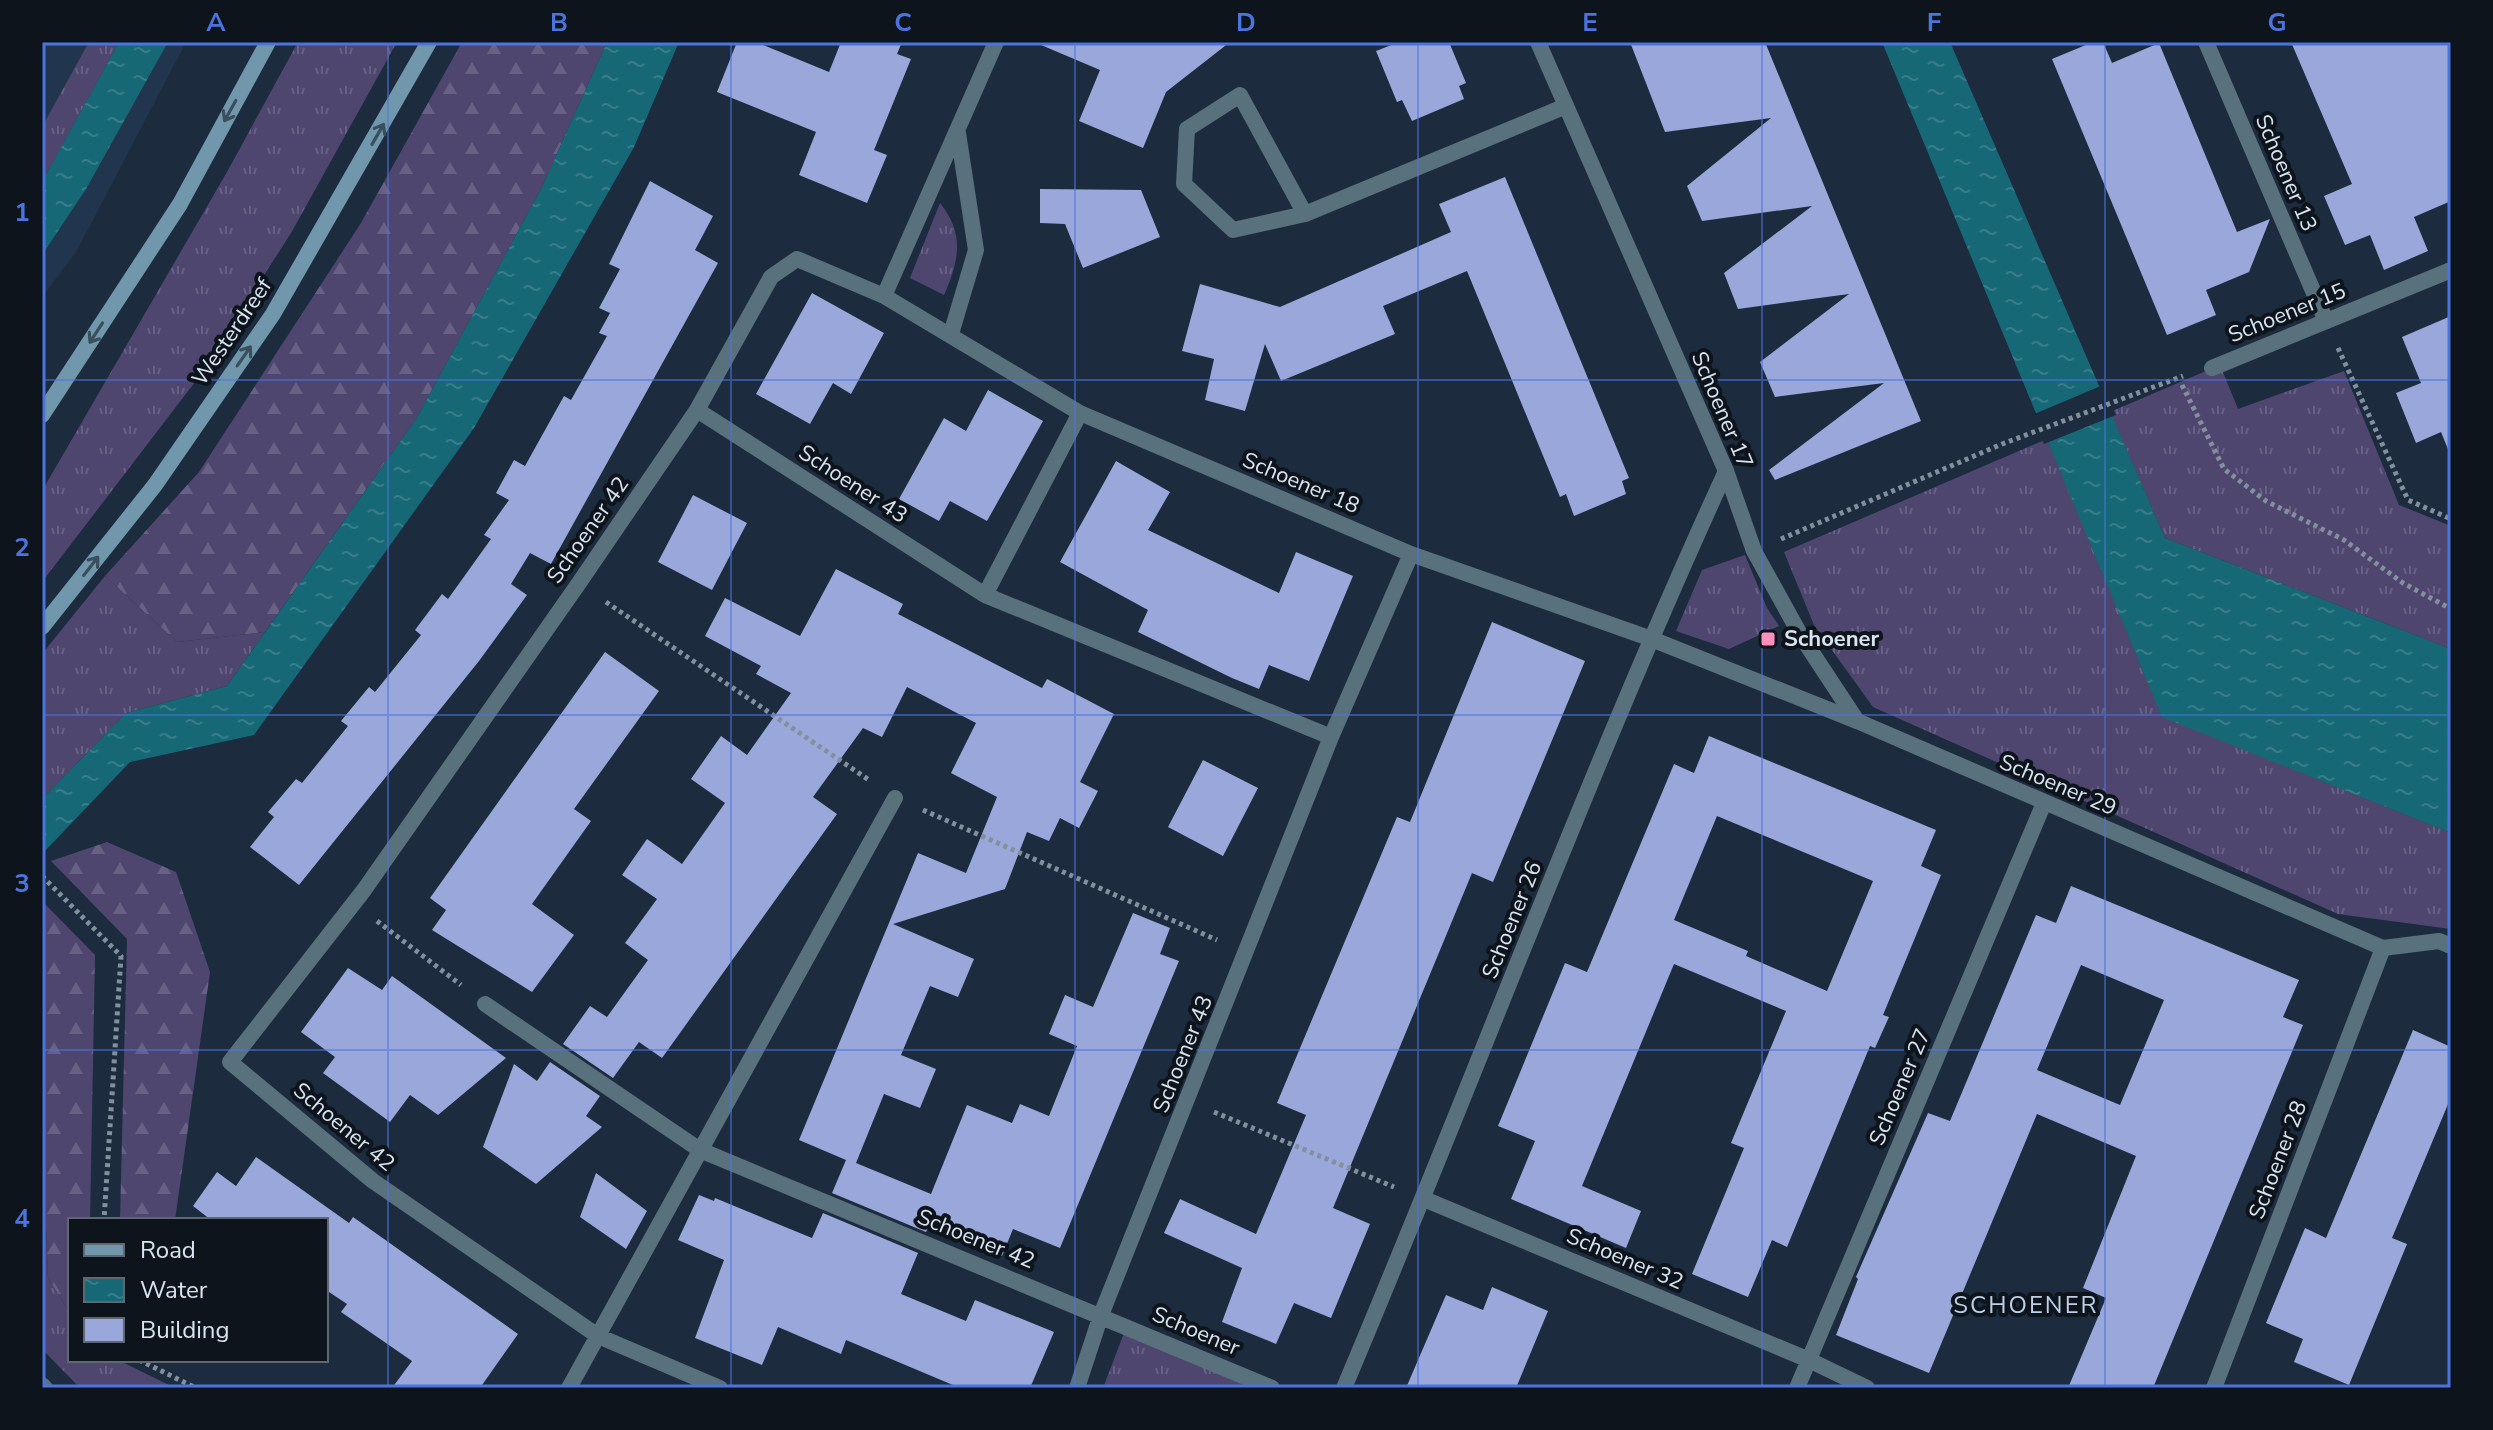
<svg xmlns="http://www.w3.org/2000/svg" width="2493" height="1430" font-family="'Nunito Sans',sans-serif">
<defs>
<pattern id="grass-tufts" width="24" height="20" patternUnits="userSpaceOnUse" patternTransform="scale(2)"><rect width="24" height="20" fill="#4f4670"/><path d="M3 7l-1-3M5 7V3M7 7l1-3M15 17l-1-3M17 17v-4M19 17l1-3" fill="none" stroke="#686185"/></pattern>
<pattern id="forest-firs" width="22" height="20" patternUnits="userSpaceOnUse" patternTransform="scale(2)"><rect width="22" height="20" fill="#4f4670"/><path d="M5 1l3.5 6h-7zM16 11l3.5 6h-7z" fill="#686185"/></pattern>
<pattern id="water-ripples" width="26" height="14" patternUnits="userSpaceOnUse" patternTransform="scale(2)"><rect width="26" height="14" fill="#166876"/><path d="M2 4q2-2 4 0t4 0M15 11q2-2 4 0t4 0" fill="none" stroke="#377d8a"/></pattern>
</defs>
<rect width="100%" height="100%" fill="#1c2c3e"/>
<path fill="#21364e" d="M42,42H186L76,252L42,297Z"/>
<path fill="url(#grass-tufts)" d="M89,42H119L42,182V127Z
M298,42H397L291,233L198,378L42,582V491L227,172Z
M940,203C965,234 959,261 944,295L910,278Z
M2220,365L2238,409L2344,371L2399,505L2451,526V649L2165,538L2110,412Z
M2047,439L2162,716L2451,833V929L2338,914L1873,707L1814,625L1784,552Z
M1745,555L1767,608L1779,626L1729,649L1676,631L1702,570Z
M105,576L177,642L265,632L227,686L126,713L42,799V654Z
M42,1125L48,1278L70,1313V1360H118L175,1388H80L42,1349Z
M1129,1320L1287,1388H1103Z"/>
<path fill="url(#forest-firs)" d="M462,42H607L541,189L416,419L265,632L177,642L105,576L199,472L361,223Z
M107,842L176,872L210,972L175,1220H120L127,939L51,861Z
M42,901L95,955L90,1220H70V1313L48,1278L42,1125Z"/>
<path fill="url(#water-ripples)" d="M119,42H168L86,189L42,255V182Z
M607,42H679L634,147L474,428L254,735L130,762L43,853L42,799L126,713L227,686L416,419L541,189Z
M1882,42H1950L2165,538L2451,649V833L2162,717Z"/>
<path fill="#1c2c3e" d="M2103,385L2116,415L2044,444L2032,415Z"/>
<path fill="#99a7da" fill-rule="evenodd" d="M737,42H756L829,72L841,42H902L897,54L911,59L874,150L887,155L867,203L799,175L816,132L717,92Z
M1034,42H1230L1166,92L1143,148L1079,121L1100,70Z
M1399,42H1449L1466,83L1459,86L1464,99L1412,121L1402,100L1397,102L1376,51Z
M1630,42H1765L1921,421L1775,480L1769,470L1884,383L1775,397L1760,362L1849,294L1738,309L1724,273L1812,206L1702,221L1687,186L1771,118L1665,132Z
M2093,42H2103L2112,63L2159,43L2237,232L2270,219L2249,272L2206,290L2216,315L2167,335L2052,59Z
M2291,42H2451V201L2414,217L2428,251L2384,270L2370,235L2345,245L2324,196L2352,184Z
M1505,177L1629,478L1622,481L1626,494L1574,516L1566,494L1560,497L1467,271L1383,306L1395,334L1281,381L1265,344L1245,411L1205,400L1214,359L1182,351L1200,284L1280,307L1451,232L1439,204Z
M650,181L713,216L695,250L718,263L551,564L530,553L511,584L527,595L479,661L299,885L250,847L274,817L268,812L296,779L302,783L348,726L341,721L369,687L375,692L421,635L415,630L442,594L448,599L491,539L484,535L509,500L496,493L514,460L525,466L564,396L571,400L607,336L599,333L610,313L599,308L620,269L609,264Z
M1040,189L1141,190L1160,237L1083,268L1065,224L1040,223Z
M812,293L884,333L851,394L833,383L810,424L756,394Z
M2451,316V454H2450L2441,432L2416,443L2396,393L2421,383L2402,337Z
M988,390L1043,421L987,521L950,501L939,521L899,499L944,418L966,431Z
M1116,461L1170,492L1148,530L1279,593L1296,552L1353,576L1309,681L1269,665L1259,689L1232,678L1138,632L1148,610L1060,562Z
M693,495L747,523L712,590L658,562Z
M836,569L903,604L898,614L1042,688L1047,679L1114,714L1080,782L1098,791L1079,828L1060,818L1049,841L1027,832L1005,889L893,924L974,959L958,997L930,986L901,1055L936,1069L920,1108L884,1094L856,1163L931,1194L967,1105L1012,1123L1020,1104L1049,1116L1077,1046L1049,1034L1065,995L1093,1007L1133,913L1170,928L1160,954L1179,961L1060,1248L1013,1229L1002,1256L930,1224L926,1232L832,1193L846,1160L799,1140L918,853L966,873L997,797L951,773L976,723L907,687L882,737L863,728L813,797L837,814L662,1058L639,1042L613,1078L563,1044L590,1006L607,1017L648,960L625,943L657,899L622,875L647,839L682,864L725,803L691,779L721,736L747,755L791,693L756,674L761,666L705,636L725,598L800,636Z
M1492,622L1585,661L1493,882L1472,873L1333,1208L1370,1224L1331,1318L1294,1303L1276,1344L1222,1322L1242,1268L1164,1233L1180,1199L1256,1234L1306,1115L1277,1103L1397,817L1410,822Z
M605,652L659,691L574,809L591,821L532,904L574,935L532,992L432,930L446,910L430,898Z
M1709,736L1936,830L1921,866L1941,875L1883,1015L1889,1017L1875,1048L1870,1046L1787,1247L1772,1240L1748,1297L1692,1274L1744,1148L1731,1143L1786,1011L1674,964L1582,1186L1641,1211L1626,1248L1511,1199L1535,1141L1498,1126L1565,963L1587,972L1674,764L1694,773ZM1717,816L1873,881L1827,991L1746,956L1748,951L1674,920Z
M1203,760L1258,788L1223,856L1168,827Z
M2071,886L2299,980L2283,1017L2303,1025L2153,1388H2068L2106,1298L2083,1288L2136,1156L2037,1114L1929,1373L1836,1335L1858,1279L1856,1277L1928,1113L1950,1121L2036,915L2056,923ZM2081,965L2164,1000L2120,1105L2037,1070Z
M348,968L382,990L392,976L506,1058L438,1115L410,1095L390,1122L323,1073L335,1057L301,1032Z
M2413,1030L2451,1047V1097L2392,1238L2407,1244L2349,1385L2294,1362L2303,1339L2266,1323L2305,1228L2326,1238Z
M550,1062L600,1096L586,1116L602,1127L536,1184L483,1147L514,1064L537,1081Z
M256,1157L349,1223L353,1217L518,1334L480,1388H392L412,1361L341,1312L347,1304L326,1290V1220H211L193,1206L217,1172L236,1186Z
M596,1173L647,1211L626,1249L580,1217Z
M699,1195L714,1201L715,1198L812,1238L823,1213L918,1253L901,1294L966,1321L975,1300L1054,1332L1030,1388H960L846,1340L841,1354L778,1327L762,1365L695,1338L724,1260L678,1240Z
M1492,1287L1548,1311L1516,1388H1406L1446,1295L1483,1310Z"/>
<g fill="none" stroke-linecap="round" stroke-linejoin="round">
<path stroke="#828f9e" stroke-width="5" stroke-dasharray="4 4" stroke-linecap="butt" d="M2338,348L2408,500L2451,519
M2182,385L2224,469L2266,501L2344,540L2403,583L2451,609
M1781,539L2002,444L2183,376
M606,602L869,780
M923,810L1217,940
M42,876L121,956L104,1220
M377,921L461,985
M1214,1112L1394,1187
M139,1360L196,1388"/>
<path stroke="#59707d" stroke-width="16" d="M996,42L884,296L1080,413L1411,554L1649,638L1857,721
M2206,42L2326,321
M1305,214L1233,230L1184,184L1187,129L1240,95L1305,214L1566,106
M951,334L976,250L958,133
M2212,368L2451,270
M697,410L985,595L1331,737
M985,595L1080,413
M485,1004L700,1150L1272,1388
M1424,1199L1809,1360L1867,1388
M42,1385L45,1388
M569,1388L895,798
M720,1388L598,1336L373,1181L230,1062L364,890L579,583L697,410L771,277L797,259L884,296
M1077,1388L1101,1315L1331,737L1411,554
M1344,1388C1473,1083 1588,772 1726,471
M1797,1388L2044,803
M2214,1388L2383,948"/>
<path stroke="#59707d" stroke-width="16" d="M1538,42L1726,471L1754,551L1801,636L1857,721L2383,948L2439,941L2451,946"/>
<path stroke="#7197ac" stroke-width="16" d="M42,415L180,204L268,42
M42,627L155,485L273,314L429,42"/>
</g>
<defs><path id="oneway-shaft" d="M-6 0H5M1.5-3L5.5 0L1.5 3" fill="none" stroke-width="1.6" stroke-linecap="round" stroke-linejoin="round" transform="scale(2)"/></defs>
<g stroke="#3a4f5d">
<use href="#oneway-shaft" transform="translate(230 111) rotate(119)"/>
<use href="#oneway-shaft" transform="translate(378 134) rotate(-60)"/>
<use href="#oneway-shaft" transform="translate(96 333) rotate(123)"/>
<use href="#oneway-shaft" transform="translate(244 356) rotate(-55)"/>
<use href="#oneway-shaft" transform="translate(91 566) rotate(-52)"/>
</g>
<path fill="none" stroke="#4c74de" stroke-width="2" stroke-opacity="0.55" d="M388,42V1388M731,42V1388M1075,42V1388M1418,42V1388M1762,42V1388M2105,42V1388M42,380H2451M42,715H2451M42,1050H2451"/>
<rect fill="#fe8ebd" stroke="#0d141c" stroke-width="3" x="1760" y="631" width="16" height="16" rx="4"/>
<g text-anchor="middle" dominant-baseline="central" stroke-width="8" stroke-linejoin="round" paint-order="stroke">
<g font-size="22" fill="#d9e4f0" stroke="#0d141c">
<text transform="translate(2286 173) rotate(67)">Schoener 13</text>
<text transform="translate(2287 313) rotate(-22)">Schoener 15</text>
<text transform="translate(232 332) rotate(-56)">Westerdreef</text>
<text transform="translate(1722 410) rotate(67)">Schoener 17</text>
<text transform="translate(1301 483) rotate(23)">Schoener 18</text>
<text transform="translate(853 484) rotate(33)">Schoener 43</text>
<text transform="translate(588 530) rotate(-55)">Schoener 42</text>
<text transform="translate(2058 785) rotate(23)">Schoener 29</text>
<text transform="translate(1512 920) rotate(-68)">Schoener 26</text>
<text transform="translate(1183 1054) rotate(-68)">Schoener 43</text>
<text transform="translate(1900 1087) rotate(-67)">Schoener 27</text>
<text transform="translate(344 1127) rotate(40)">Schoener 42</text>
<text transform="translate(2278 1160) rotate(-69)">Schoener 28</text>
<text transform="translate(976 1239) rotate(22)">Schoener 42</text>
<text transform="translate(1625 1259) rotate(23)">Schoener 32</text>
<text transform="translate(1196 1331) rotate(23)">Schoener</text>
</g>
<g font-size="22" font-weight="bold" fill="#d9e4f0" stroke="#0d141c" text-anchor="start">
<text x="1784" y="639">Schoener</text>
</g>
<g font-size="24" letter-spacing="2" fill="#bbcfe7" stroke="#0d141c">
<text x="2026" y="1305">SCHOENER</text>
</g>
</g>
<rect width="2493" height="1430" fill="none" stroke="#0d141c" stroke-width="88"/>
<rect x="68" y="1218" width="260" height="144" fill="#0d141c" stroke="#5f6771" stroke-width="2"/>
<rect x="84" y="1244" width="40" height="12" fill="#7197ac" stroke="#5f6771" stroke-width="2"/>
<text x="140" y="1258" font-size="24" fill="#d9e4f0">Road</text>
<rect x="84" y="1278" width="40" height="24" fill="url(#water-ripples)" stroke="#5f6771" stroke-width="2"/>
<text x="140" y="1298" font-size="24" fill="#d9e4f0">Water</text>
<rect x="84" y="1318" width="40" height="24" fill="#99a7da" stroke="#5f6771" stroke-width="2"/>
<text x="140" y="1338" font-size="24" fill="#d9e4f0">Building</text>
<rect x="44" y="44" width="2405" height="1342" fill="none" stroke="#4c74de" stroke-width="3"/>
<g font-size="26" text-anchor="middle" font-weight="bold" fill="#4c74de">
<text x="216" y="31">A</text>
<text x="559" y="31">B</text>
<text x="903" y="31">C</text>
<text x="1246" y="31">D</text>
<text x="1590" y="31">E</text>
<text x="1934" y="31">F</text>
<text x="2277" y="31">G</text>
<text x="22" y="221">1</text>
<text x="22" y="556">2</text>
<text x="22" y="892">3</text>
<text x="22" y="1227">4</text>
</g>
</svg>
